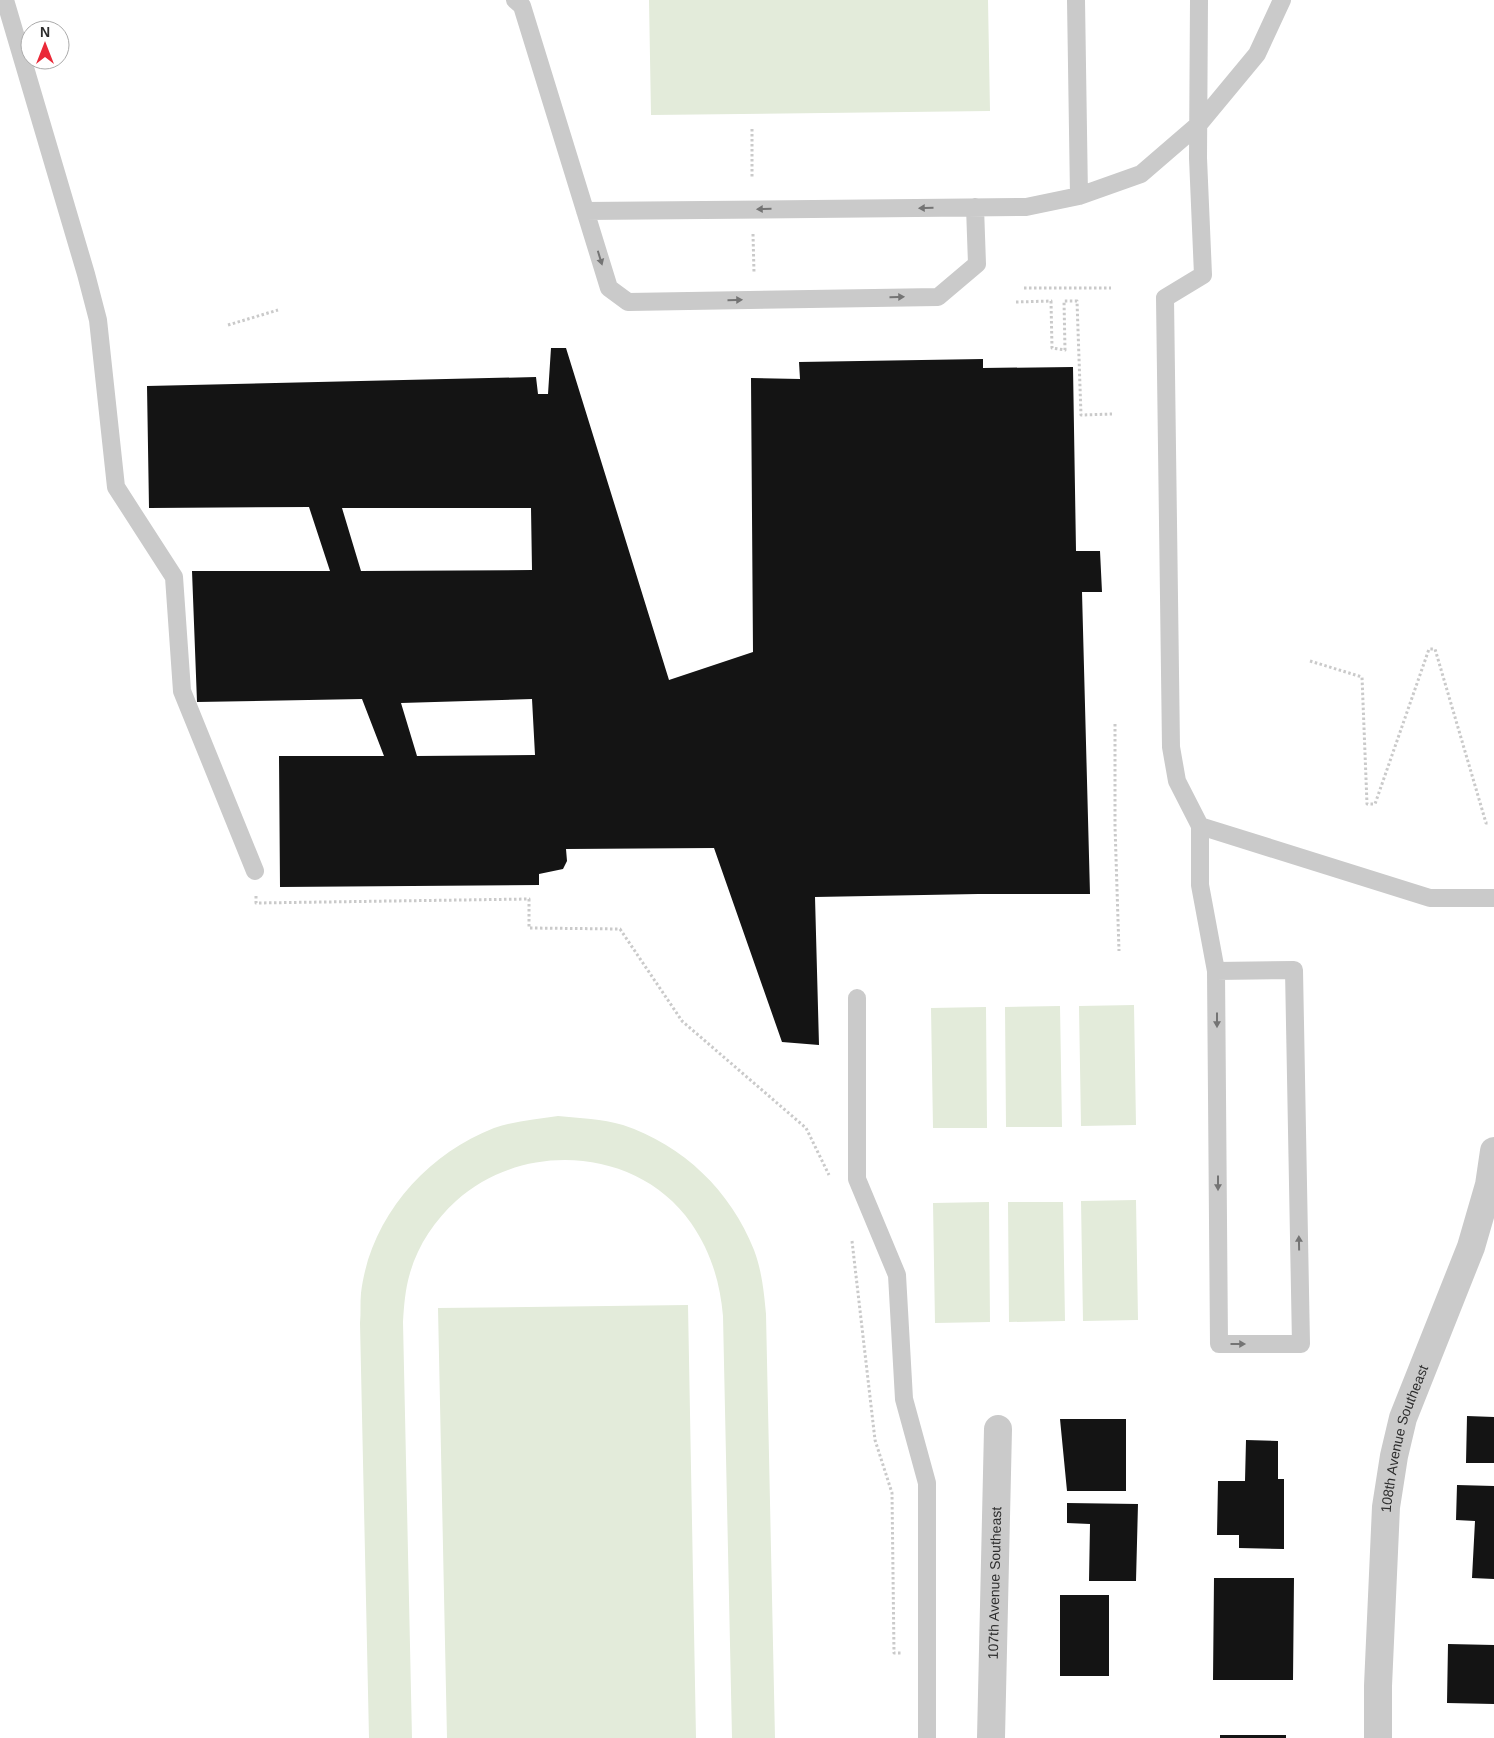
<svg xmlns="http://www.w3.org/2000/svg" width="1494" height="1738" font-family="Helvetica,sans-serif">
<rect width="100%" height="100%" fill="#fff"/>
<path fill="#e3ebda" d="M649,0H988L990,111L651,115Z
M1134,1005L1136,1125L1081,1126L1079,1006Z
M1060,1006L1062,1127H1006L1005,1007Z
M986,1007L987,1128H933L931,1008Z
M558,1116C580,1118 602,1119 623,1125C683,1145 731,1191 754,1250C762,1271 764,1293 766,1314L775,1738H732L723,1316C720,1282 711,1252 691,1223C638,1147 523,1140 456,1201C435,1220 418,1245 410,1273C405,1290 404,1306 403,1322L412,1738H369L360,1323C361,1313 360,1303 361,1293C370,1218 425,1155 494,1128C515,1121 537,1119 558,1116Z
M1136,1200L1138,1320L1083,1321L1081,1201Z
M989,1202L990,1322L935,1323L933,1203Z
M1063,1202L1065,1321L1009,1322L1008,1202Z
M688,1305L696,1738H447L438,1308Z"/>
<path fill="#141414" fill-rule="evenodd" d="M551,348H566L669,680L753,652L751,378L800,379L799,362L983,359V368L1073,367L1076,551H1100L1102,592H1082L1090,894H978L815,897L819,1045L782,1042L714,848L566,849L567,861L563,869L539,874V885L280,887L279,756H384L362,699L197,702L192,571H330L309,507L149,508L147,386L536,377L538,394H548ZM342,508H531L532,570L361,571ZM532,699L535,755L417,756L401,703Z
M1467,1416L1494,1417V1463H1466Z
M1060,1419H1126V1491H1067Z
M1246,1440L1278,1441V1479H1284V1549L1239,1548V1535H1217L1218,1481H1245Z
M1457,1485L1494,1486V1579L1472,1578L1475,1521L1456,1520Z
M1067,1503L1138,1504L1136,1581H1089L1090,1524L1067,1523Z
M1214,1578H1294L1293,1680H1213Z
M1060,1595H1109V1676H1060Z
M1448,1644L1494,1645V1704L1447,1703Z
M1220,1735H1286V1738H1220Z"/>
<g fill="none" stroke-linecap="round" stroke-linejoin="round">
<path stroke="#cacaca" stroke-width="3" stroke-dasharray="2.5 2.5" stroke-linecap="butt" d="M752,129V179
M753,234L754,273
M1024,288H1111
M1016,302L1051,301L1052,348L1065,350L1064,301H1077L1081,415L1112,414
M228,325L278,310
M1310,661L1362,677L1367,804H1375L1429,649H1435L1486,823H1488
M1115,724V826L1119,951
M256,896V903L529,899V928L620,929L682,1021L806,1128L829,1175
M852,1241L875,1440L892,1493L894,1653H902"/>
<path stroke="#cacaca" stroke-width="18" d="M5,0L86,274L98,320L116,487L174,577L182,691L255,871
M515,0L522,6L609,288L628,302L938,297L977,264L975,207
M1076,0L1079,196
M1199,0L1198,158L1203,275L1165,298L1171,747L1177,781L1200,826V885L1216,971L1219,1344H1301L1294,970L1216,971
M585,211L1026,207L1079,196L1141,174L1199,124L1257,54L1282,0
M1200,826L1430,898H1494
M857,998V1179L897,1275L904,1399L927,1483V1738"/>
<path stroke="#cacaca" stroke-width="28" id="s1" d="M991,1738L998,1429"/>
<path stroke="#cacaca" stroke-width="28" id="s2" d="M1378,1738V1686L1386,1507L1394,1456L1403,1418L1471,1247L1489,1185L1494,1151"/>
</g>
<defs><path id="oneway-solid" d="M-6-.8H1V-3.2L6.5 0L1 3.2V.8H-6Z" transform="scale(1.25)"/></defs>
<g fill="#747474">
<use href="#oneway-solid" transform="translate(926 208) rotate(179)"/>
<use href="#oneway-solid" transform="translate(764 209) rotate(179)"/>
<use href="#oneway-solid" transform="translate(600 258) rotate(73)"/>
<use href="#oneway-solid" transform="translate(897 297) rotate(-1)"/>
<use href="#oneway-solid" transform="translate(735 300) rotate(-1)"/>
<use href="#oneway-solid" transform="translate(1217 1020) rotate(90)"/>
<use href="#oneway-solid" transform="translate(1218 1183) rotate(90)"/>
<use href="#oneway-solid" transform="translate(1299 1243) rotate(-91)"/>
<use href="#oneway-solid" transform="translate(1238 1344)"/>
</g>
<g text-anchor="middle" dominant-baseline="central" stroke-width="5" stroke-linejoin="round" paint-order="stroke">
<g font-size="14" fill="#2d2d2d" stroke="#fff">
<text stroke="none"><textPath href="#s2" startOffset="302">108th Avenue Southeast</textPath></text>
<text stroke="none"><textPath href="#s1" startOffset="155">107th Avenue Southeast</textPath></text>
</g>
</g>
<g transform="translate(45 45)"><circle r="24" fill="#ffffff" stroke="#ababab"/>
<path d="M0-4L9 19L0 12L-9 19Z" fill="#ea2938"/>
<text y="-8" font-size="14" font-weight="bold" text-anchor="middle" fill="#2d2d2d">N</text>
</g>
</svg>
